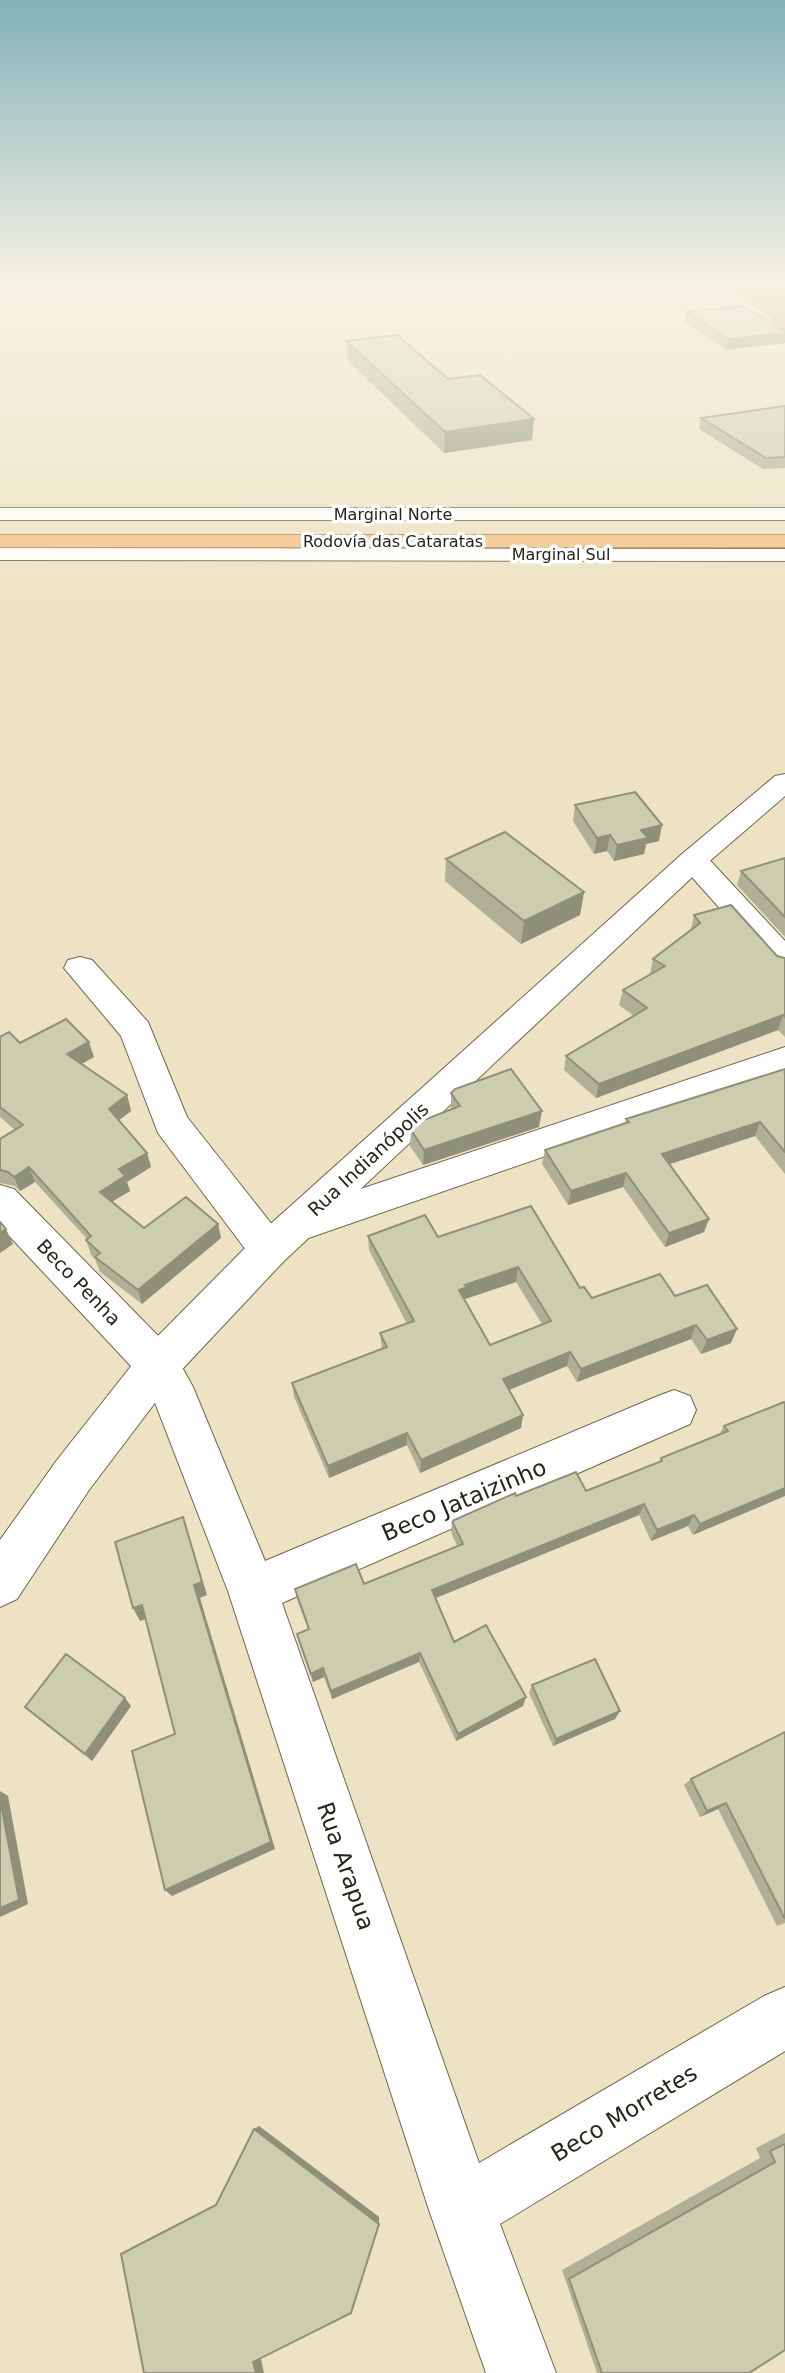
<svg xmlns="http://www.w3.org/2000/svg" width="785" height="2373" font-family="'DejaVu Sans',sans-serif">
<rect width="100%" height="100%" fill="#ede2c3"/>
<path fill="#cf916f" d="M733,287H785V330L774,323L770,316L752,306Z"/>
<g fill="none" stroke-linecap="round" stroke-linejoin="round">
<g stroke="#70664a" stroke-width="2">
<path id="street" d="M693,851L704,854L785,941V972L774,969L682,866L678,860L682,854Z
M80,957L92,960L148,1022L187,1117L274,1227L280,1216L785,1047V1073L294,1243L284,1240L289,1250L283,1262L269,1267L255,1262L158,1133L121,1036L64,968L68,960Z
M0,1185L14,1189L173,1351L193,1387L265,1561L658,1396L674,1390L690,1396L696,1410L690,1424L282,1603L479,2163L764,1996L785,1987V2051L500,2224L556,2373H486L429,2210L228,1591L152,1395L143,1379L0,1226Z"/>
</g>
<g stroke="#70664a" stroke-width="2">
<path id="secondary" d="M0,508H785V520H0Z
M0,548L785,549V561L0,560Z
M785,774V796L704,866L283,1262L173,1379L89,1490L17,1599L0,1607V1540L57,1460L143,1351L255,1238L682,854L775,776Z"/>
</g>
<g stroke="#ad8a5f" stroke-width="2">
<path id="highway" d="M0,535H785V547H0Z"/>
</g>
<use href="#street" fill="#fff" fill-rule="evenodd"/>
<use href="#secondary" fill="#fff" fill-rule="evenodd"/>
<use href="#highway" fill="#f5c185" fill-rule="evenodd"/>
</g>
<path fill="#afb096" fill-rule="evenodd" d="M743,306L726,350L684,322L686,312Z
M346,341L448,379L532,440L444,453L347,360Z
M785,406V468L763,469L699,429L701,418Z
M575,805L659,841L646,844L644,854L614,861L607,851L594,854L573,821Z
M785,858V937L737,885L741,871Z
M446,859L584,892L580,915L521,944L445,881Z
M694,915L777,956L785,958V1037L778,1030L596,1098L564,1070L566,1056L634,1016L619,1005L623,990L651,974H650L653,959L691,930Z
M0,1037L20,1043L94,1057L82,1064L127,1095L131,1111L119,1120L147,1153L151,1167L127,1182L130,1191L112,1202L144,1228L218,1224L221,1238L142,1304L100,1272L95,1259L91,1255L86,1240L87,1239L35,1182L20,1191L15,1186L0,1183V1139L15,1130L0,1117Z
M785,1069V1174L755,1136L670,1164L709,1219L704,1232L665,1247L623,1187L568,1205L542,1164L545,1150L625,1124L626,1119Z
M451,1093L539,1127L423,1165L410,1146L411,1130L451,1110Z
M368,1236L438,1237L580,1288L592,1298L675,1296L731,1343L701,1354L691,1339L577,1382L567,1366L509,1390L523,1415L521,1428L420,1473L407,1445L329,1478L294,1397L292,1383L382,1349L380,1333L407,1324L369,1250ZM516,1282L542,1324L490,1345L465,1301V1299Z
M784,1402L693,1535L688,1526L651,1541L639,1515L435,1598L454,1642L523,1706L456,1741L419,1662L332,1699L324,1677L313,1682L299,1643L297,1634L308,1629L297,1599L295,1589L364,1584L457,1546L451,1532L452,1521L516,1496L586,1491L660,1462L661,1458L719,1435L724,1426Z
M532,1685L620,1711L615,1719L553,1746L529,1693Z
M131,1706L92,1761L34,1715L25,1707Z
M785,1732V1923L777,1926L718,1809L700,1817L684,1785L691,1779Z
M259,2126L379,2217L121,2254L132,2247L218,2203Z
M785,2133V2350L749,2373H597L562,2270L760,2158L756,2148Z"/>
<path fill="#8e907a" d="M785,333V343L726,350L728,339Z
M534,419L532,440L444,453L445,432Z
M662,825L659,841L646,844L644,854L614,861L617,845L641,830Z
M610,835L607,851L594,854L597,838Z
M584,892L580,915L521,944L524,921Z
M783,1015L778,1030L596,1098L599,1084Z
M89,1042L94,1057L72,1069L67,1054Z
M127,1095L131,1111L114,1124L109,1109Z
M542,1111L539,1127L423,1165L424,1150Z
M760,1122L755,1136L658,1168L662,1154Z
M147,1153L151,1167L127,1182L130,1191L104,1206L100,1192L119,1169Z
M29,1167L35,1182L20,1191L14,1177Z
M626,1173L623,1187L568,1205L571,1191Z
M709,1219L704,1232L665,1247L669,1233Z
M218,1224L221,1238L142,1304L138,1290Z
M6,1229L13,1244L0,1253V1233Z
M518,1267L516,1282L465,1299V1301L459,1290L465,1285Z
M696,1325L691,1339L577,1382L581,1369Z
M737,1329L731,1343L701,1354L707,1340Z
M570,1352L567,1366L501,1393L503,1379Z
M523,1415L521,1428L420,1473L421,1460Z
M407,1433V1445L329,1478L328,1466Z
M785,1488V1496L693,1535L700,1524Z
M644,1504L639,1515L431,1600L432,1590Z
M694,1515L688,1526L651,1541L657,1530Z
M183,1517L188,1532L207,1595L200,1598L275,1849L172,1896L165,1890L194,1585Z
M142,1605L149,1618L140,1621L133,1608Z
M420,1653L419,1662L332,1699L331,1691Z
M323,1668L324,1677L313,1682L311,1674Z
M526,1697L523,1706L456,1741L458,1734Z
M125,1698L131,1706L92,1761L85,1754Z
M620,1711L615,1719L553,1746L556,1739Z
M0,1791L8,1796L28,1904L0,1917Z
M726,1803L718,1809L700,1817L707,1811Z
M259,2126L379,2217V2224L254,2129Z
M259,2350L264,2373H256L253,2362Z"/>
<path fill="#cbcdae" stroke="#8e907a" stroke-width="2" fill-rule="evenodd" d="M743,306L785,331V333L728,339L686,312Z
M397,335L448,379L480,375L534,419L445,432L346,341Z
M785,406V457L766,458L701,418Z
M635,792L662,825L641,830L648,838L617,845L610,835L597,838L575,805Z
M505,832L584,892L524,921L446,859Z
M785,858V917L741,871Z
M731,905L777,956L785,958V1017L783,1015L599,1084L566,1056L647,1008L623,990L665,966L653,959L700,923L694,915Z
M66,1019L89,1042L67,1054L127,1095L109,1109L147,1153L119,1169L125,1176L100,1192L144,1228L186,1197L218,1224L138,1290L95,1257L100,1253L86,1240L91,1236L29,1167L14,1177L8,1172L0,1170V1139L23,1125L0,1107V1037L9,1032L20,1043Z
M511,1069L542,1111L424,1150L411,1130L421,1121L460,1106L451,1093L455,1089Z
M785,1069V1152L760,1122L662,1154L709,1219L669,1233L626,1173L571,1191L545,1150L629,1122L626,1119Z
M531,1206L580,1288L584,1287L592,1298L660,1274L675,1296L707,1285L737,1329L707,1340L696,1325L581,1369L570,1352L503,1379L523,1415L421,1460L407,1433L328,1466L292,1383L387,1347L380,1333L414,1321L368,1236L425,1215L438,1237ZM518,1267L551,1321L490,1345L459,1290L467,1287L465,1285Z
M0,1222L6,1229L0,1233Z
M784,1402L785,1404V1488L700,1524L694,1515L657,1530L644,1504L432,1590L454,1642L486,1625L526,1697L458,1734L420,1653L331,1691L323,1668L311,1674L297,1634L309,1629L295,1589L356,1564L364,1584L463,1544L452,1521L515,1493L516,1496L576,1472L586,1491L662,1461L661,1458L728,1431L724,1426Z
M183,1517L202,1582L194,1585L271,1842L165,1890L132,1751L175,1734L142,1605L133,1608L115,1542Z
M66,1654L125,1698L85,1754L25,1707Z
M595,1659L620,1711L556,1739L532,1685Z
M785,1732V1919L726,1803L707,1811L691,1779Z
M0,1799L19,1900L0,1908Z
M254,2129L379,2224L351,2313L253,2362L256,2373H144L121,2254L216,2205Z
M785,2144V2350L749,2373H602L569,2279L775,2162L770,2151Z"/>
<linearGradient id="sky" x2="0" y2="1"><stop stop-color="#83b1b8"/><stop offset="0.46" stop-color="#f7f2e4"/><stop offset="1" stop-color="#f7f2e4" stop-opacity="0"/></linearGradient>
<rect width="785" height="619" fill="url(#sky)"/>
<g text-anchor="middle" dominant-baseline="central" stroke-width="7" stroke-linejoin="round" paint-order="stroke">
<g font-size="16" fill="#282418" stroke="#fff">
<text x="393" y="514">Marginal Norte</text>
<text x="393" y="541">Rodovía das Cataratas</text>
<text x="561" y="554">Marginal Sul</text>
</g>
<g font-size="19" fill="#282418" stroke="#fff">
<text transform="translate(368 1159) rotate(-43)">Rua Indianópolis</text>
<text transform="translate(79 1282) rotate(46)">Beco Penha</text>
</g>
<g font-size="23" fill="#282418" stroke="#fff">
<text transform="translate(464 1500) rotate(-23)">Beco Jataizinho</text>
<text transform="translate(346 1866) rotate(71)">Rua Arapua</text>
<text transform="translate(624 2113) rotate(-31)">Beco Morretes</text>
</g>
</g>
</svg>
